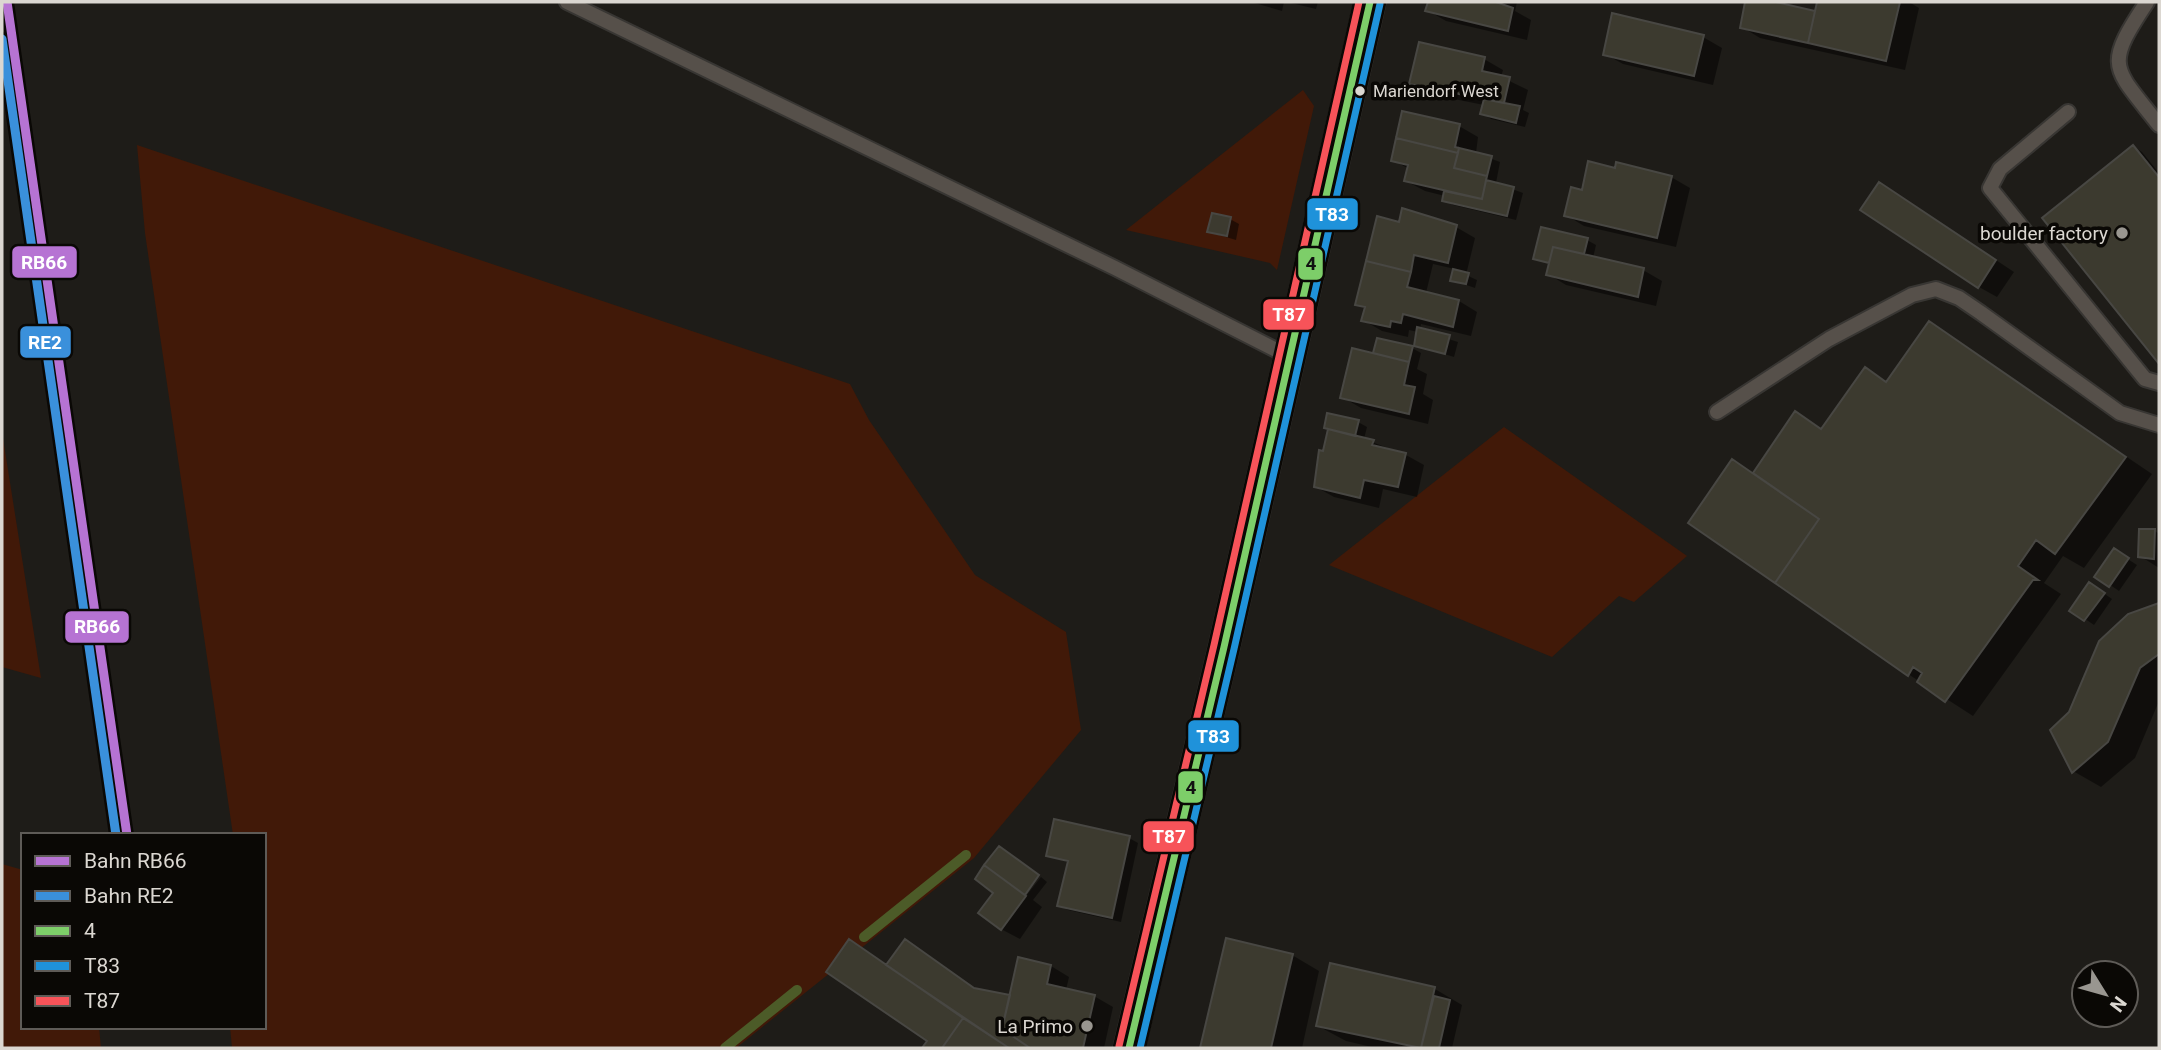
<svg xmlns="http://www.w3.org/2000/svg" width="2161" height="1050" font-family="Roboto,sans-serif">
<rect width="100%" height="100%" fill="#1e1c18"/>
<path fill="#411908" d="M1303,90L1314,106L1277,270L1270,263L1126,230Z
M137,145L850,384L869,420L975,575L1066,632L1081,730L974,858L736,1048H232L230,1027H264V835H233L145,233Z
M1504,427L1687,556L1634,602L1619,596L1552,657L1329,565Z
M2,432L41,678L2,667Z
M2,864L23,870V1027H99L101,1048H2Z"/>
<path fill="#0007" d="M1251,2H1284L1282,11Z
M1287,2H1318L1316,9Z
M1429,2H1517L1515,11L1531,20L1527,40L1446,21L1427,10Z
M1747,2H1768L1816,13L1819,2H1909L1919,8L1905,70L1760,38L1742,27Z
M1703,37L1722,48L1713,85L1623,64L1605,54Z
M1484,59L1503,70L1501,77L1528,90L1523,110L1529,113L1525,127L1491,119L1482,113L1484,105L1429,94L1411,83Z
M1459,126L1478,137L1476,153L1500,162L1496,183L1523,193L1516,220L1453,205L1444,200L1445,196L1425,191L1406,181L1409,169L1393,160Z
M2134,147L2142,152L2159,173V361L2044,218Z
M1616,170L1671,177L1690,188L1676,247L1584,226L1566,215L1583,192Z
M1898,195L2014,272L1997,297L1979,287Z
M1230,219L1239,224L1236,240L1209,232Z
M1400,224L1456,227L1475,238L1466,275L1477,280L1475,288L1452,280L1455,269L1433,264L1426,293L1459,301L1477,312L1471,336L1421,324L1420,330L1458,342L1454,357L1415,345L1418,332L1409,330L1408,337L1382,331L1363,320L1366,309L1357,304Z
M1542,229L1587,240L1596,245L1593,258L1643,270L1662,281L1656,306L1566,285L1548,274L1550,264L1535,258Z
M1929,323L2152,474L2084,568L2063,556L2044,583L2061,594L1973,716L1908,674L1733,461L1754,474L1796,414L1823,430L1866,370L1888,383Z
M1412,348L1421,353L1417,369L1427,374L1423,394L1433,400L1428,424L1361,408L1342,397L1382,356L1375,352Z
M1358,422L1367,427L1364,439L1406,455L1424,465L1417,497L1383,489L1379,508L1334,497L1316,487L1324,453Z
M2155,531L2159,534V568L2140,556Z
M2123,556L2137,565L2119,591L2097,576Z
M2099,590L2112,599L2094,625L2072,610Z
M2159,605V701L2135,758L2101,787L2073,771L2071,713L2129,616Z
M1129,838L1138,843L1121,922L1068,910L1059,905L1069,863L1048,855Z
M1000,848L1026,896L1041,877L1047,882L1033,900L1042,907L1020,939L1001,929L995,892L977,879Z
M1227,940L1292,955L1319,971L1302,1048H1202Z
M849,942L888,965L924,952L978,991L1011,997L1020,959L1051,966L1069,977L1066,990L1094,996L1113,1007L1104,1048H944L969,1012L966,1010L940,1048H924L929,1041Z
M1331,966L1435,989L1462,1005L1452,1048H1376L1346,1041L1318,1026Z"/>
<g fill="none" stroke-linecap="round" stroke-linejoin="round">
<path stroke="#4c5b28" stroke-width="10" d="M864,937L966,855
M725,1048L797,990"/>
</g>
<path fill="#3c3a2f" stroke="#484743" stroke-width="2" d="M1428,2H1496L1513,8L1508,31L1425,11Z
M1745,2H1776L1815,11L1808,43L1740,28Z
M1817,2H1900L1886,61L1808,43Z
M1612,13L1704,35L1694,76L1603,55Z
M1419,42L1485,57L1482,71L1510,77L1504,103L1409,84Z
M1484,99L1520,106L1516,123L1480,114Z
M1402,111L1460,124L1455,147L1459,148L1458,153L1396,138Z
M1396,138L1458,153L1454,168L1487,176L1482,199L1404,181L1408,165L1391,161Z
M2133,145L2159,177V364L2042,218Z
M1459,148L1492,156L1487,176L1454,168Z
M1588,161L1615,168L1616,162L1672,176L1657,238L1564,216L1571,187L1582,190Z
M1486,180L1514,187L1507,216L1442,201L1444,191L1482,199Z
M1879,182L1996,260L1978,288L1860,210Z
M1402,208L1457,225L1448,263L1414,255L1411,272L1366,261L1377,216L1399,222Z
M1212,213L1231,217L1227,236L1207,232Z
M1541,227L1588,238L1584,254L1553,247L1549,263L1533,259Z
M1553,247L1644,268L1638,297L1546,275Z
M1366,261L1411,272L1407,287L1459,300L1453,327L1403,314L1401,323L1391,321L1390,327L1361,321L1365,307L1355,305Z
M1453,269L1469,273L1466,284L1450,281Z
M1929,321L2126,457L2055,554L2036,540L2018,566L2038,580H2033L1945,702L1917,682L1922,673L1913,667L1908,676L1775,583L1819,519L1753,473L1795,411L1821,429L1865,367L1886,382Z
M1417,327L1450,335L1445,354L1414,346Z
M1377,338L1413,346L1409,362L1373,353Z
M1352,348L1409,362L1404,385L1415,387L1409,414L1340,398Z
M1327,413L1359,420L1355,436L1324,428Z
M1328,429L1374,440L1372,445L1406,453L1398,487L1364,480L1360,498L1314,487L1319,450L1323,451Z
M1732,459L1819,519L1775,583L1688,523Z
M2139,529H2155L2154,559L2138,557Z
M2114,548L2129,558L2109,587L2094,577Z
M2089,582L2105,593L2084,621L2069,611Z
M2159,603V654L2140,668L2108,742L2072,773L2050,730L2069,712L2099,641L2128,614Z
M1054,819L1130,836L1112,918L1057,906L1068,861L1046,856Z
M999,846L1039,875L1025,895L984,865Z
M984,865L1026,896L1001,930L978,913L993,893L975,879Z
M1226,938L1293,954L1271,1048H1200Z
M849,939L963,1018L942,1048H922L927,1041L826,972Z
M905,939L974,988L1010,995L1002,1029L1030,1048H1009L886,965Z
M1018,957L1051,965L1047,984L1095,995L1083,1048H1030L1002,1029Z
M1330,963L1435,987L1421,1048L1316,1026Z
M1434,996L1450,1000L1439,1048H1421Z
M963,1018L1009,1048H942Z"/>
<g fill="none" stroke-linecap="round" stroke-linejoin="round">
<g stroke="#383633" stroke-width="18">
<path id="service" d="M567,2L1115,268L1290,357
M2147,2C2103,68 2113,66 2159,125
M2068,112L2000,169L1990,188L2145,379L2159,383
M1717,412L1829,339L1912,295L1936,289L1959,298L1981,313L2120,413L2159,425"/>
</g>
<g stroke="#383633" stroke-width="33">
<path id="minor" d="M1129,1048L1224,647L1370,2"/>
</g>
<use href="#service" stroke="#56504a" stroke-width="14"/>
<use href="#minor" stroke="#56504a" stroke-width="30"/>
<g stroke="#0a0805" stroke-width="12">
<path id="bus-1" d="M1129,1048L1224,647L1370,2"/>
</g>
<g stroke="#0a0805" stroke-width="12">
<path id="bus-2" d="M1140,1048L1234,649L1380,4"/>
</g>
<g stroke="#0a0805" stroke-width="12">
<path id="bus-3" d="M1119,1046L1214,645L1359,2"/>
</g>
<use href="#bus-1" stroke="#7dce69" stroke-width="7"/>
<use href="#bus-2" stroke="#1f92da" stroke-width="7"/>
<use href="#bus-3" stroke="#f75359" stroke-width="7"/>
<g stroke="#0a0805" stroke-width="14">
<path id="rail-1" d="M7,2L127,835"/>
</g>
<g stroke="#0a0805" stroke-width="14">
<path id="rail-2" d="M2,39L116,835"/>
</g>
<use href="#rail-1" stroke="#b673d3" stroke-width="9"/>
<use href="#rail-2" stroke="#3a90db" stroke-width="9"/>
</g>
<circle fill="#dbd7d1" stroke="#0a0805" stroke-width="2.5" cx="1360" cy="91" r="6"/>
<g fill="#999690" stroke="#0a0805" stroke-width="2.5">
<circle cx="2122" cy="233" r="7"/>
<circle cx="1087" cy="1026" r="7"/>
</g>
<g text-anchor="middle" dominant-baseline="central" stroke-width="7" stroke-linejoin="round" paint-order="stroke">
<g font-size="17" fill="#dbd7d1" stroke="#0a0805" text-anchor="start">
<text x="1373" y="91">Mariendorf West</text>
</g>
<g font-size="19" fill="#dbd7d1" stroke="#0a0805" text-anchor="end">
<text x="2108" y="233">boulder factory</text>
<text x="1073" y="1026">La Primo</text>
</g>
</g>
<g stroke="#0a0805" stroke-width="2.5">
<rect x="1306" y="197" width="53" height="34" rx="7" fill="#1f92da"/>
<rect x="11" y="245" width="67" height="34" rx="7" fill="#b673d3"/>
<rect x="1297" y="247" width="27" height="34" rx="7" fill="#7dce69"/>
<rect x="1262" y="298" width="53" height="33" rx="7" fill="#f75359"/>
<rect x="19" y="325" width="53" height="34" rx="7" fill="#3a90db"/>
<rect x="64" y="610" width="66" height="34" rx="7" fill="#b673d3"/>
<rect x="1187" y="719" width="53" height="34" rx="7" fill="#1f92da"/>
<rect x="1177" y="770" width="27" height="34" rx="7" fill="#7dce69"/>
<rect x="1142" y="820" width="53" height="33" rx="7" fill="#f75359"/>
</g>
<g font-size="19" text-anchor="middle" font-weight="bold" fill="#fff">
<text x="1332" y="221">T83</text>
<text x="44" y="269">RB66</text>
<text x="1289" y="321">T87</text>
<text x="45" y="349">RE2</text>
<text x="97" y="633">RB66</text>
<text x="1213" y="743">T83</text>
<text x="1169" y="843">T87</text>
</g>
<g font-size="19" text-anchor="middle" font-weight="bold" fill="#111">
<text x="1311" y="270">4</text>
<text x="1191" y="794">4</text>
</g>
<rect width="2161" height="1050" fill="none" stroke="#dbd7d1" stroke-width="7"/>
<rect x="21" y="833" width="245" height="196" fill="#0a0805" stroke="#5e5b57" stroke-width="2"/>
<rect x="35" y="856" width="35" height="10" fill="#b673d3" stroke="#5e5b57" stroke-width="2"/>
<text x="84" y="868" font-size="21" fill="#dbd7d1">Bahn RB66</text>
<rect x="35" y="891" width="35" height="10" fill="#3a90db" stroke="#5e5b57" stroke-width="2"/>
<text x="84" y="903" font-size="21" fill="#dbd7d1">Bahn RE2</text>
<rect x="35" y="926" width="35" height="10" fill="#7dce69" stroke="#5e5b57" stroke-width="2"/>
<text x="84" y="938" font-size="21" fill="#dbd7d1">4</text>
<rect x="35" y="961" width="35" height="10" fill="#1f92da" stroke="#5e5b57" stroke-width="2"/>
<text x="84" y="973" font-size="21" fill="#dbd7d1">T83</text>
<rect x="35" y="996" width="35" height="10" fill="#f75359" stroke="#5e5b57" stroke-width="2"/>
<text x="84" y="1008" font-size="21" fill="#dbd7d1">T87</text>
<g transform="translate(2105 994) rotate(127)"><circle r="33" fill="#0a0805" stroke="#5e5b57" stroke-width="2"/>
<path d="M0-5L12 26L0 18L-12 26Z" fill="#999690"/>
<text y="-10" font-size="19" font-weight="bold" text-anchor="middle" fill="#dbd7d1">N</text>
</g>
</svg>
